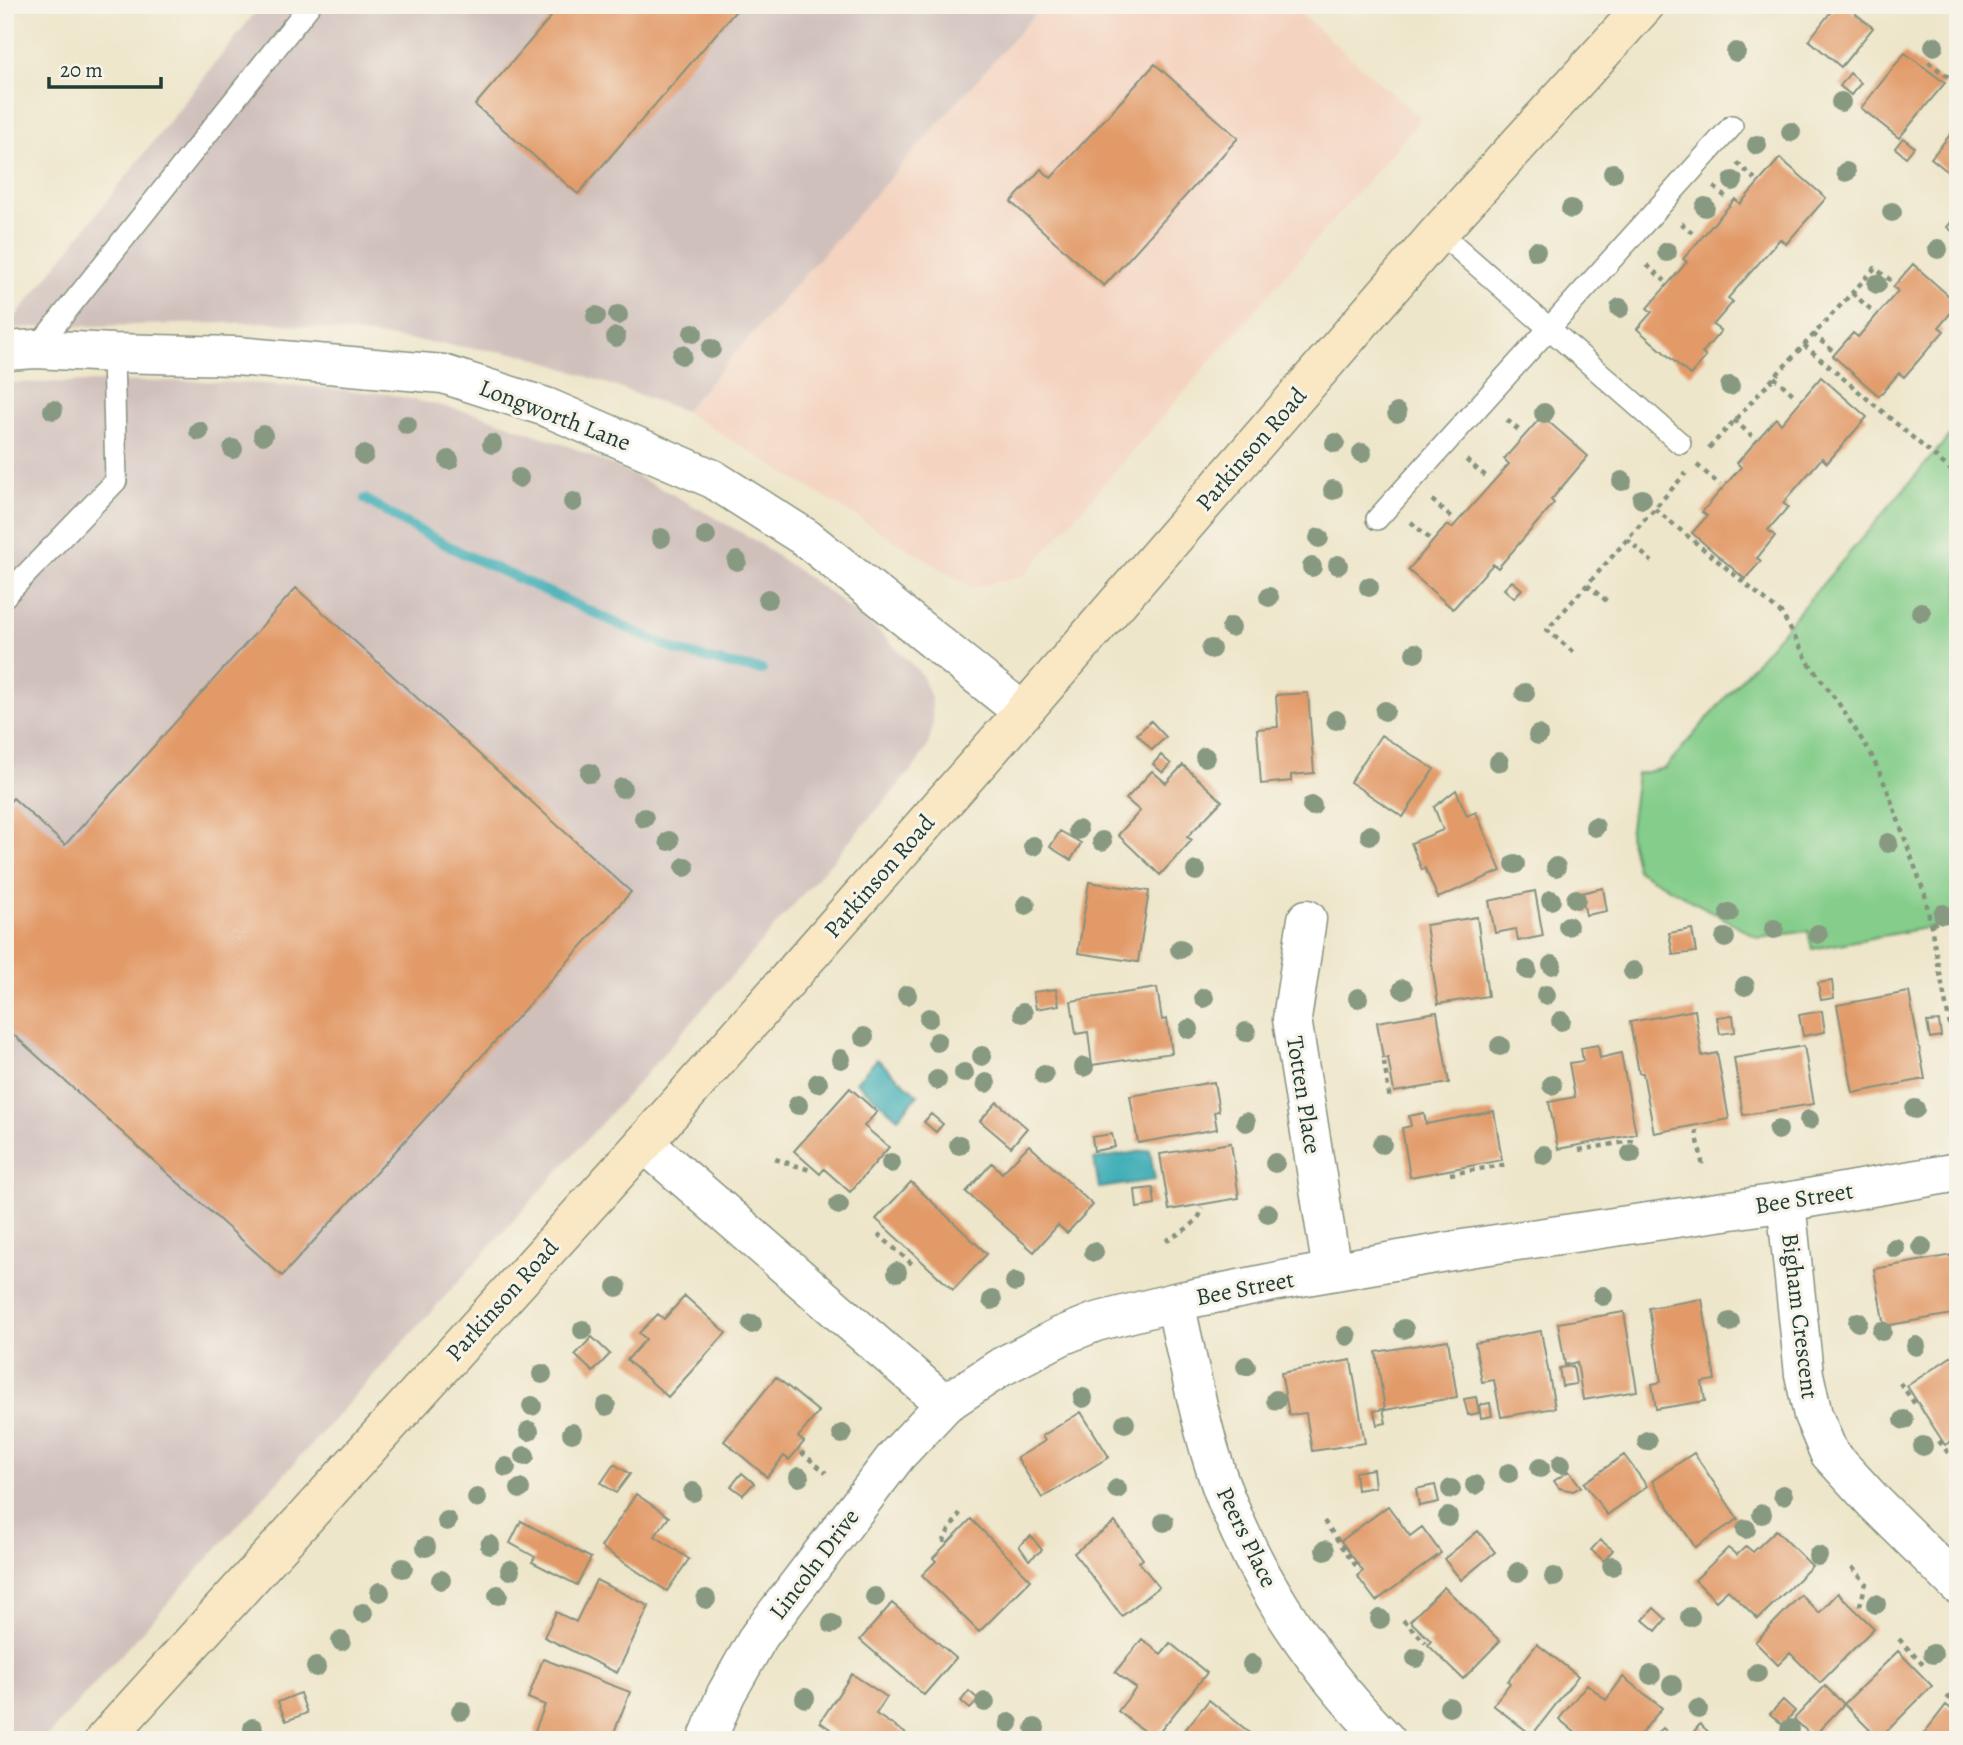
<svg xmlns="http://www.w3.org/2000/svg" width="1963" height="1745" font-family="Alegreya,serif">
<rect width="100%" height="100%" fill="#f7f3e8"/>
<filter id="ink" filterUnits="userSpaceOnUse"><feTurbulence type="fractalNoise" baseFrequency=".0143" numOctaves="2"/><feDisplacementMap in="SourceGraphic" scale="14" xChannelSelector="R" yChannelSelector="G"/><feConvolveMatrix kernelMatrix="1 2 1 2 8 2 1 2 1" color-interpolation-filters="sRGB"/></filter>
<filter id="wash" filterUnits="userSpaceOnUse"><feTurbulence type="fractalNoise" baseFrequency=".00686" numOctaves="4" result="noise"/><feDisplacementMap in="SourceGraphic" scale="28" xChannelSelector="R" yChannelSelector="G"/><feGaussianBlur stdDeviation="1.57" result="paint"/><feColorMatrix in="noise" values="0 0 0 0 0 0 0 0 0 0 0 0 0 0 0 0 0 1.4 0 .05"/><feComposite in="paint" operator="in"/></filter>
<g filter="url(#wash)">
<rect width="100%" height="100%" fill="#eee6ca"/>
<path fill="#f4d3c0" d="M1043,5H1291L1421,119L1024,576L972,588L684,411Z"/>
<path fill="#d0c0bc" d="M261,5H1043L684,411L527,355L269,322L7,328Z
M194,381L289,385L387,394L478,414L571,447L619,468L670,493L751,538L830,593L883,635L922,675L931,698L933,724L928,746L915,766L645,1075L44,1740H5V383Z"/>
<path fill="#84cd8a" stroke="#52855f" stroke-width="2" d="M1958,426V922L1812,949L1808,931L1759,938L1637,870L1629,836L1637,774L1665,768Z"/>
<path fill="#3bacb5" stroke="#2d7474" stroke-width="2" d="M877,1059L918,1095L898,1118L856,1082Z
M1150,1150L1155,1180L1099,1188L1094,1159Z"/>
<g fill="none" stroke-linecap="round" stroke-linejoin="round">
<path stroke="#3bacb5" stroke-width="10" d="M365,499L403,522L462,553L678,651L727,664L762,670"/>
</g>
<g id="blocks">
<path fill="#e29a68" d="M561,5H741L578,194L475,105Z
M1836,5H1845L1873,28L1841,67L1809,40Z
M1905,53L1945,83L1899,138L1861,108Z
M1155,64L1238,138L1104,286L1011,202L1041,169L1051,178Z
M1850,73L1861,83L1851,95L1840,86Z
M1958,125V180L1931,158Z
M1903,138L1914,147L1906,157L1895,148Z
M1780,158L1826,198L1786,244L1780,239L1728,298L1733,302L1713,325L1721,331L1702,353L1706,357L1690,375L1637,329L1652,312L1647,308L1687,262L1683,259L1735,199L1740,204Z
M1958,214V236L1947,227Z
M1913,264L1958,304L1939,327L1944,331L1904,377L1899,373L1879,396L1833,356L1853,333L1858,337L1877,315L1898,291L1893,287Z
M1821,377L1867,417L1827,463L1822,458L1783,503L1788,507L1768,530L1775,536L1757,558L1761,561L1745,579L1692,533L1707,516L1702,512L1741,467L1737,463L1776,418L1781,424Z
M1542,416L1588,456L1551,500L1554,503L1498,568L1493,564L1453,609L1408,570L1447,525L1452,528L1509,464L1504,459Z
M1512,581L1522,589L1514,598L1504,589Z
M296,588L631,892L282,1276L5,1027V807L13,798L65,845Z
M1308,693L1314,773L1291,775V781L1261,784L1257,729L1278,727L1276,695Z
M1151,721L1166,737L1152,750L1137,734Z
M1381,735L1434,769L1403,817L1350,782Z
M1161,755L1171,764L1163,773L1153,764Z
M1183,765L1222,801L1187,837L1192,840L1160,875L1118,835L1140,811L1126,799L1152,771L1166,783Z
M1456,790L1467,816L1476,812L1501,871L1438,898L1425,868L1422,870L1411,843L1443,830L1434,807Z
M1060,831L1081,843L1071,860L1050,847Z
M1089,882L1149,891L1138,962L1078,953Z
M1603,888L1607,911L1586,915L1581,893Z
M1535,891L1543,936L1518,941L1516,929L1495,933L1489,901Z
M1477,917L1488,996L1438,1004L1426,925Z
M1692,929L1696,952L1673,955L1669,933Z
M1832,981L1834,998L1821,1000L1818,983Z
M1157,988L1162,1020L1167,1019L1172,1053L1092,1065L1088,1032L1076,1034L1071,1001Z
M1056,989L1059,1005L1036,1009L1033,992Z
M1909,992L1925,1079L1853,1093L1837,1005Z
M1695,1010L1702,1056L1717,1053L1729,1119L1654,1133L1643,1073H1639L1630,1022Z
M1822,1011L1825,1032L1803,1036L1799,1015Z
M1437,1012L1449,1083L1394,1092L1388,1058H1383L1377,1022Z
M1733,1015L1735,1032L1720,1034L1717,1017Z
M1939,1021L1941,1036L1930,1038L1927,1022Z
M1598,1045L1600,1058L1621,1053L1636,1134L1558,1149L1549,1102L1575,1097L1569,1063L1583,1061L1581,1048Z
M1804,1046L1814,1104L1743,1115L1734,1058Z
M1214,1082L1219,1111L1214,1112L1217,1129L1138,1143L1130,1096Z
M850,1088L877,1112L864,1126L889,1147L850,1192L824,1169L820,1174L794,1151Z
M997,1102L1027,1128L1011,1147L980,1121Z
M1494,1111L1502,1160L1410,1177L1402,1128L1411,1126L1409,1116L1424,1113L1426,1124Z
M931,1114L943,1124L936,1132L924,1122Z
M1112,1134L1115,1147L1094,1151L1092,1137Z
M1231,1143L1239,1198L1169,1210L1160,1154Z
M1029,1145L1093,1205L1067,1233L1058,1225L1034,1252L966,1192L992,1163L1002,1173Z
M911,1182L987,1254L953,1290L876,1219Z
M1153,1188L1155,1205L1137,1208L1135,1190Z
M1958,1254V1313L1884,1326L1874,1269Z
M685,1296L726,1333L668,1397L627,1360L646,1339L639,1333L658,1314L664,1319Z
M1702,1299L1715,1380L1702,1382L1705,1401L1656,1409L1652,1384L1661,1382L1649,1308Z
M1624,1312L1637,1391L1583,1400L1577,1362L1565,1365L1558,1323Z
M1541,1331L1555,1408L1501,1417L1494,1380L1482,1382L1475,1343Z
M592,1337L610,1354L593,1372L575,1355Z
M1448,1340L1457,1397L1385,1410L1376,1352Z
M1955,1354L1958,1357V1437L1945,1445L1907,1386Z
M1351,1360L1365,1443L1312,1451L1306,1413L1289,1415L1281,1373Z
M1573,1366L1576,1384L1562,1386L1559,1368Z
M776,1377L819,1412L798,1437L804,1442L789,1460L784,1456L767,1477L724,1441Z
M1476,1397L1479,1413L1468,1415L1464,1399Z
M1490,1403L1492,1416L1481,1418L1479,1405Z
M1383,1409L1386,1423L1377,1425L1374,1411Z
M1081,1412L1109,1457L1042,1498L1017,1458L1045,1441L1042,1436Z
M1694,1453L1738,1519L1695,1547L1652,1481Z
M1624,1455L1647,1486L1607,1515L1584,1483Z
M614,1464L630,1474L616,1493L601,1483Z
M1373,1469L1375,1487L1357,1490L1355,1472Z
M1569,1471L1581,1487L1573,1491L1559,1488L1554,1481Z
M742,1473L754,1483L743,1495L731,1486Z
M1435,1485L1439,1502L1419,1506L1416,1489Z
M636,1494L669,1517L655,1536L689,1559L667,1591L601,1547Z
M1388,1506L1410,1536L1422,1527L1441,1553L1376,1601L1357,1576L1363,1571L1341,1541Z
M971,1519L1031,1580L979,1632L922,1575L936,1561L933,1558Z
M521,1521L591,1558L577,1585L532,1562L535,1557L510,1543Z
M1115,1522L1143,1559L1139,1562L1159,1587L1122,1616L1074,1553Z
M1776,1530L1812,1566L1758,1619L1728,1590L1716,1601L1695,1580L1728,1548L1737,1555L1746,1546L1753,1552Z
M1478,1531L1495,1552L1461,1580L1444,1559Z
M1031,1536L1042,1550L1029,1560L1019,1546Z
M1600,1540L1613,1550L1604,1561L1591,1550Z
M596,1580L649,1606L617,1673L544,1637L556,1612L576,1622Z
M1444,1587L1500,1641L1463,1679L1428,1645L1431,1641L1410,1621Z
M1838,1593L1874,1628L1820,1683L1790,1653L1778,1665L1755,1642L1801,1595L1819,1613Z
M892,1603L956,1658L924,1695L860,1640Z
M1654,1608L1666,1619L1656,1631L1643,1620Z
M1142,1639L1161,1654L1170,1643L1207,1673L1154,1739L1118,1711L1136,1688L1115,1672Z
M1537,1644L1578,1676L1532,1735L1493,1705L1510,1683L1508,1681Z
M1898,1651L1932,1686L1879,1739L1844,1704L1813,1737L1794,1719L1825,1686L1844,1704Z
M543,1659L630,1692L611,1740H550L534,1733L545,1705L528,1698Z
M852,1674L887,1697L876,1714L908,1735L905,1740H846L820,1722Z
M1623,1677L1662,1708L1636,1740H1577L1575,1738L1578,1735L1559,1719L1587,1684L1606,1700Z
M969,1691L979,1700L970,1709L961,1701Z
M300,1693L307,1713L286,1721L278,1702Z
M1209,1700L1259,1740H1177Z
M1783,1700L1795,1711L1783,1725L1770,1714Z
M1946,1705L1958,1714V1740H1919Z
M1700,1724L1717,1740H1687Z
M1663,1728L1676,1740H1652Z"/>
</g>
</g>
<g filter="url(#ink)">
<use href="#blocks" fill-opacity="0" stroke="#86927f" stroke-width="2"/>
<g fill="none" stroke-linecap="round" stroke-linejoin="round">
<g stroke="#86927f" stroke-width="24">
<path id="service" d="M1439,232L1680,443
M36,349L310,5
M1377,519L1732,126
M5,596L116,481L113,353"/>
</g>
<g stroke="#86927f" stroke-width="41">
<path id="minor" d="M5,351L36,349L113,353L236,356L443,374L546,407L713,479L806,538L1023,712
M1307,919L1292,1019L1332,1271
M644,1143L945,1404
M1786,1202L1804,1374L1813,1415L1829,1453L1874,1502L1958,1585
M1175,1302C1186,1352 1196,1403 1210,1452C1241,1559 1308,1661 1386,1740
M707,1740L726,1694L759,1636L897,1455L945,1404L1001,1367L1061,1336L1096,1322L1175,1302L1283,1280L1469,1248L1786,1202L1958,1172"/>
</g>
<g stroke="#86927f" stroke-width="41">
<path id="secondary" d="M104,1740L644,1143L1023,712L1439,232L1645,5"/>
</g>
<path stroke="#86927f" stroke-width="4.5" stroke-dasharray="5 5" stroke-linecap="butt" d="M1928,62L1958,84
M1737,163L1755,179
M1714,187L1729,200
M1681,223L1696,236
M1647,265L1665,281
M1852,293L1875,313
M1813,334L1833,351
M1804,345L1958,476
M1774,377L1794,395
M1507,420L1522,433
M1734,420L1752,436
M1709,448L1875,268L1893,282
M1466,460L1487,477
M1697,465L1720,485
M1432,500L1452,518
M1655,509L1782,614L1809,663L1839,704L1871,754L1887,789L1925,895L1958,1068
M1411,522L1429,538
M1627,539L1652,562
M1587,585L1608,602
M1573,652L1547,630L1686,473
M1932,924L1958,917
M1384,1062L1390,1100
M1696,1130L1703,1167
M1579,1150L1637,1140
M775,1159L810,1170
M1450,1174L1509,1164
M878,1234L912,1264
M1166,1241C1179,1233 1200,1224 1202,1208
M1900,1383L1915,1404
M1939,1441L1953,1459
M801,1452L826,1473
M1324,1521L1359,1570
M944,1543L945,1537L960,1513
M1852,1567L1866,1583L1859,1609
M1403,1620L1426,1643
M1899,1639L1926,1668
M1947,1696L1958,1706"/>
<use href="#service" stroke="#fff" stroke-width="21"/>
<use href="#minor" stroke="#fff" stroke-width="38"/>
<use href="#secondary" stroke="#fae7c3" stroke-width="38"/>
</g>
<g fill="#879981">
<circle cx="1934" cy="46" r="10"/>
<circle cx="1736" cy="52" r="10"/>
<circle cx="1841" cy="102" r="10"/>
<circle cx="1791" cy="132" r="10"/>
<circle cx="1757" cy="145" r="10"/>
<circle cx="1846" cy="172" r="10"/>
<circle cx="1613" cy="173" r="10"/>
<circle cx="1733" cy="181" r="10"/>
<circle cx="1705" cy="207" r="10"/>
<circle cx="1571" cy="209" r="10"/>
<circle cx="1892" cy="212" r="10"/>
<circle cx="1938" cy="249" r="10"/>
<circle cx="1536" cy="251" r="10"/>
<circle cx="1667" cy="252" r="10"/>
<circle cx="1877" cy="284" r="10"/>
<circle cx="1620" cy="308" r="10"/>
<circle cx="618" cy="315" r="10"/>
<circle cx="596" cy="316" r="10"/>
<circle cx="693" cy="333" r="10"/>
<circle cx="616" cy="337" r="10"/>
<circle cx="711" cy="349" r="10"/>
<circle cx="682" cy="355" r="10"/>
<circle cx="1730" cy="386" r="10"/>
<circle cx="53" cy="410" r="10"/>
<circle cx="1397" cy="413" r="10"/>
<circle cx="1544" cy="413" r="10"/>
<circle cx="407" cy="425" r="10"/>
<circle cx="199" cy="431" r="10"/>
<circle cx="263" cy="435" r="10"/>
<circle cx="1335" cy="443" r="10"/>
<circle cx="492" cy="444" r="10"/>
<circle cx="233" cy="449" r="10"/>
<circle cx="1362" cy="453" r="10"/>
<circle cx="364" cy="455" r="10"/>
<circle cx="449" cy="460" r="10"/>
<circle cx="519" cy="478" r="10"/>
<circle cx="1622" cy="481" r="10"/>
<circle cx="1333" cy="490" r="10"/>
<circle cx="1642" cy="499" r="10"/>
<circle cx="573" cy="502" r="10"/>
<circle cx="706" cy="536" r="10"/>
<circle cx="661" cy="538" r="10"/>
<circle cx="1319" cy="538" r="10"/>
<circle cx="737" cy="561" r="10"/>
<circle cx="1338" cy="565" r="10"/>
<circle cx="1312" cy="567" r="10"/>
<circle cx="1369" cy="587" r="10"/>
<circle cx="1269" cy="597" r="10"/>
<circle cx="768" cy="599" r="10"/>
<circle cx="1921" cy="612" r="10"/>
<circle cx="1231" cy="627" r="10"/>
<circle cx="1211" cy="649" r="10"/>
<circle cx="1415" cy="653" r="10"/>
<circle cx="1525" cy="693" r="10"/>
<circle cx="1385" cy="711" r="10"/>
<circle cx="1336" cy="720" r="10"/>
<circle cx="1538" cy="735" r="10"/>
<circle cx="1205" cy="757" r="10"/>
<circle cx="1499" cy="762" r="10"/>
<circle cx="590" cy="773" r="10"/>
<circle cx="622" cy="788" r="10"/>
<circle cx="1312" cy="806" r="10"/>
<circle cx="644" cy="818" r="10"/>
<circle cx="1595" cy="827" r="10"/>
<circle cx="1078" cy="830" r="10"/>
<circle cx="1370" cy="835" r="10"/>
<circle cx="669" cy="841" r="10"/>
<circle cx="1102" cy="841" r="10"/>
<circle cx="1888" cy="843" r="10"/>
<circle cx="1033" cy="846" r="10"/>
<circle cx="1515" cy="864" r="10"/>
<circle cx="685" cy="867" r="10"/>
<circle cx="1556" cy="867" r="10"/>
<circle cx="1196" cy="871" r="10"/>
<circle cx="1576" cy="899" r="10"/>
<circle cx="1551" cy="900" r="10"/>
<circle cx="1026" cy="905" r="10"/>
<circle cx="1729" cy="913" r="10"/>
<circle cx="1943" cy="914" r="10"/>
<circle cx="1568" cy="926" r="10"/>
<circle cx="1774" cy="929" r="10"/>
<circle cx="1818" cy="934" r="10"/>
<circle cx="1725" cy="938" r="10"/>
<circle cx="1180" cy="949" r="10"/>
<circle cx="1552" cy="965" r="10"/>
<circle cx="1527" cy="970" r="10"/>
<circle cx="1633" cy="971" r="10"/>
<circle cx="1745" cy="986" r="10"/>
<circle cx="1403" cy="989" r="10"/>
<circle cx="907" cy="995" r="10"/>
<circle cx="1546" cy="995" r="10"/>
<circle cx="1204" cy="998" r="10"/>
<circle cx="1358" cy="998" r="10"/>
<circle cx="1023" cy="1013" r="10"/>
<circle cx="929" cy="1018" r="10"/>
<circle cx="1561" cy="1021" r="10"/>
<circle cx="1189" cy="1029" r="10"/>
<circle cx="1246" cy="1032" r="10"/>
<circle cx="864" cy="1037" r="10"/>
<circle cx="937" cy="1042" r="10"/>
<circle cx="1500" cy="1046" r="10"/>
<circle cx="982" cy="1056" r="10"/>
<circle cx="841" cy="1059" r="10"/>
<circle cx="1084" cy="1067" r="10"/>
<circle cx="964" cy="1073" r="10"/>
<circle cx="1044" cy="1075" r="10"/>
<circle cx="937" cy="1080" r="10"/>
<circle cx="818" cy="1083" r="10"/>
<circle cx="986" cy="1083" r="10"/>
<circle cx="1552" cy="1085" r="10"/>
<circle cx="798" cy="1105" r="10"/>
<circle cx="1915" cy="1109" r="10"/>
<circle cx="1809" cy="1120" r="10"/>
<circle cx="1246" cy="1122" r="10"/>
<circle cx="1778" cy="1130" r="10"/>
<circle cx="1382" cy="1144" r="10"/>
<circle cx="959" cy="1145" r="10"/>
<circle cx="1631" cy="1154" r="10"/>
<circle cx="1544" cy="1155" r="10"/>
<circle cx="891" cy="1163" r="10"/>
<circle cx="1275" cy="1163" r="10"/>
<circle cx="839" cy="1205" r="10"/>
<circle cx="1268" cy="1213" r="10"/>
<circle cx="1922" cy="1247" r="10"/>
<circle cx="1895" cy="1248" r="10"/>
<circle cx="1094" cy="1252" r="10"/>
<circle cx="897" cy="1272" r="10"/>
<circle cx="1015" cy="1282" r="10"/>
<circle cx="617" cy="1287" r="10"/>
<circle cx="1603" cy="1296" r="10"/>
<circle cx="992" cy="1300" r="10"/>
<circle cx="1730" cy="1322" r="10"/>
<circle cx="1858" cy="1322" r="10"/>
<circle cx="752" cy="1324" r="10"/>
<circle cx="1404" cy="1329" r="10"/>
<circle cx="583" cy="1330" r="10"/>
<circle cx="1882" cy="1331" r="10"/>
<circle cx="1347" cy="1336" r="10"/>
<circle cx="1916" cy="1346" r="10"/>
<circle cx="1246" cy="1366" r="10"/>
<circle cx="542" cy="1374" r="10"/>
<circle cx="1083" cy="1398" r="10"/>
<circle cx="1276" cy="1400" r="10"/>
<circle cx="532" cy="1406" r="10"/>
<circle cx="606" cy="1406" r="10"/>
<circle cx="1904" cy="1420" r="10"/>
<circle cx="1125" cy="1423" r="10"/>
<circle cx="529" cy="1431" r="10"/>
<circle cx="572" cy="1433" r="10"/>
<circle cx="842" cy="1434" r="10"/>
<circle cx="1647" cy="1441" r="10"/>
<circle cx="1923" cy="1446" r="10"/>
<circle cx="525" cy="1456" r="10"/>
<circle cx="1561" cy="1464" r="10"/>
<circle cx="506" cy="1467" r="10"/>
<circle cx="1540" cy="1468" r="10"/>
<circle cx="1509" cy="1473" r="10"/>
<circle cx="799" cy="1477" r="10"/>
<circle cx="1475" cy="1485" r="10"/>
<circle cx="520" cy="1489" r="10"/>
<circle cx="1117" cy="1489" r="10"/>
<circle cx="1451" cy="1489" r="10"/>
<circle cx="693" cy="1492" r="10"/>
<circle cx="1783" cy="1495" r="10"/>
<circle cx="477" cy="1498" r="10"/>
<circle cx="1762" cy="1514" r="10"/>
<circle cx="1448" cy="1517" r="10"/>
<circle cx="447" cy="1521" r="10"/>
<circle cx="1164" cy="1522" r="10"/>
<circle cx="1746" cy="1529" r="10"/>
<circle cx="490" cy="1545" r="10"/>
<circle cx="426" cy="1547" r="10"/>
<circle cx="1325" cy="1550" r="10"/>
<circle cx="1818" cy="1556" r="10"/>
<circle cx="1612" cy="1566" r="10"/>
<circle cx="403" cy="1568" r="10"/>
<circle cx="510" cy="1570" r="10"/>
<circle cx="1518" cy="1572" r="10"/>
<circle cx="1554" cy="1577" r="10"/>
<circle cx="441" cy="1580" r="10"/>
<circle cx="380" cy="1592" r="10"/>
<circle cx="498" cy="1595" r="10"/>
<circle cx="875" cy="1597" r="10"/>
<circle cx="706" cy="1599" r="10"/>
<circle cx="1876" cy="1604" r="10"/>
<circle cx="363" cy="1613" r="10"/>
<circle cx="1690" cy="1617" r="10"/>
<circle cx="1380" cy="1619" r="10"/>
<circle cx="832" cy="1624" r="10"/>
<circle cx="341" cy="1641" r="10"/>
<circle cx="1933" cy="1654" r="10"/>
<circle cx="1416" cy="1658" r="10"/>
<circle cx="1252" cy="1664" r="10"/>
<circle cx="316" cy="1667" r="10"/>
<circle cx="1757" cy="1673" r="10"/>
<circle cx="1651" cy="1675" r="10"/>
<circle cx="1672" cy="1685" r="10"/>
<circle cx="805" cy="1698" r="10"/>
<circle cx="985" cy="1702" r="10"/>
<circle cx="1449" cy="1707" r="10"/>
<circle cx="1698" cy="1709" r="10"/>
<circle cx="461" cy="1711" r="10"/>
<circle cx="1009" cy="1723" r="10"/>
<circle cx="253" cy="1728" r="10"/>
<circle cx="1035" cy="1728" r="10"/>
<circle cx="1790" cy="1729" r="10"/>
</g>
</g>
<g text-anchor="middle" dominant-baseline="central" stroke-width="6" stroke-linejoin="round" paint-order="stroke">
<g font-size="24" fill="#1f3d34" stroke="#f7f3e8">
<text transform="translate(555 415) rotate(21)">Longworth Lane</text>
<text transform="translate(1251 449) rotate(-49)">Parkinson Road</text>
<text transform="translate(879 876) rotate(-49)">Parkinson Road</text>
<text transform="translate(1304 1095) rotate(81)">Totten Place</text>
<text transform="translate(1804 1198) rotate(-9)">Bee Street</text>
<text transform="translate(1245 1288) rotate(-11)">Bee Street</text>
<text transform="translate(502 1300) rotate(-48)">Parkinson Road</text>
<text transform="translate(1800 1316) rotate(83)">Bigham Crescent</text>
<text transform="translate(1247 1537) rotate(64)">Peers Place</text>
<text transform="translate(814 1564) rotate(-53)">Lincoln Drive</text>
</g>
</g>
<rect width="1963" height="1745" fill="none" stroke="#f7f3e8" stroke-width="28"/>
<path d="M49 77v10h112v-10" fill="none" stroke="#1f3d34" stroke-width="3.5"/>
<text x="60" y="77" font-size="21" fill="#1f3d34" stroke="#f7f3e8" stroke-width="5" paint-order="stroke">20 m</text>
</svg>
